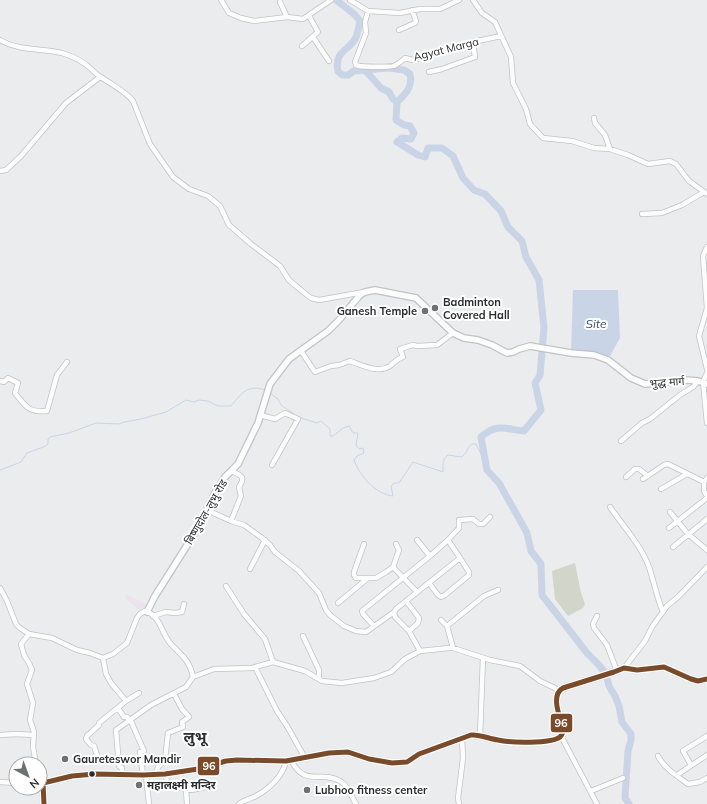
<svg xmlns="http://www.w3.org/2000/svg" width="707" height="804" font-family="Mulish,'Noto Sans Devanagari',sans-serif">
<rect width="100%" height="100%" fill="#ebeced"/>
<path fill="#ede3ed" d="M127,594L147,605L142,612L125,598Z"/>
<path fill="#d2d5c9" d="M575,563L581,593L585,604L583,608L568,616L555,599L552,571Z"/>
<path fill="#c9d5e7" d="M573,290H618L620,338L610,356L571,353Z"/>
<g fill="none" stroke-linecap="round" stroke-linejoin="round">
<path stroke="#c9d5e7" stroke-width="1" d="M270,393L278,399L281,405L294,414
M298,417L317,423L321,421L330,429V436H333L343,428L349,426L353,433H358L356,445L359,449L363,448L364,453L357,456L354,460C360,476 375,494 393,496L391,486L394,483H399L413,462L443,472C443,466 442,459 448,455L462,457C469,451 467,443 476,444L484,460
M0,470L21,462L27,453L46,446L48,444V439L50,437L69,433L96,423L119,424L124,422L141,419L166,412L186,400L194,402L199,400L208,401L218,406H231C242,393 247,384 265,390"/>
<path stroke="#c9d5e7" stroke-width="7" d="M336,0L354,14L360,21C359,26 358,32 356,37C350,51 334,50 338,71L342,75H348L354,71L388,68L404,70L410,74C413,86 406,94 397,102L396,120L404,125L410,126L414,133L411,139L402,138L397,142L418,155L425,157L428,148H442L453,156L463,178L474,190L485,194L501,211L508,227L522,241L526,257L539,280L544,328L540,375L535,383L541,410L524,431C505,429 497,423 481,437L487,470L499,483L527,533L531,551L541,564L542,595L587,653L599,665L606,674L609,686L615,696L619,706L622,722L631,734V740L628,751L625,798L629,804
M364,69L381,88L389,92L393,99L397,102"/>
<g stroke="#c2c3c4" stroke-width="6">
<path id="minor" d="M221,0L229,13L241,18L254,21L287,17L303,19L331,0
M350,0L368,11L400,13L420,9H440L459,0
M473,0L482,13L495,22L511,57L513,83L526,109L530,124L543,138L572,141L594,148L610,149L628,155L648,164L670,161L676,164L689,181L707,194
M280,2L287,17
M368,11L365,22L366,33L355,62L356,65L359,66C363,67 393,67 394,66C398,64 402,61 405,58L412,60L417,59L473,42L501,36
M399,30L415,23L416,21L412,10
M313,37L329,61
M0,40C19,51 41,48 62,53C72,56 82,61 89,67C93,71 97,75 101,77C112,85 124,90 133,101L150,144L173,177L189,189L208,196L220,206L229,225L251,244L280,266L289,280L302,291L311,298L319,300L364,292
M302,46L318,32L309,16
M429,72L442,69L475,57L473,42
M594,118L595,123L605,135L610,149
M0,171L6,170L21,156L66,103L100,77
M642,214L662,213L682,205L704,192
M707,247L703,256L707,308L699,336L707,369
M301,351L315,372L331,366L339,365L350,361C362,365 378,374 390,366C395,362 396,359 403,357L400,349L413,345L417,346L437,345L453,333
M707,373L703,382L707,423
M0,381L4,382L8,378L18,383L15,393C25,406 29,413 47,411L57,375L67,362
M260,415L275,419L285,413L298,419L272,465
M621,441L642,423L650,419L680,395L693,387L698,381
M626,477L635,469H639L648,476
M643,479L664,465L668,464L704,482L707,478
M704,482V491L707,496
M661,489L687,474
M610,507C623,526 641,545 649,567C654,582 657,598 663,612
M207,510L231,521L244,525L262,538L270,545L275,552L299,571L319,593L326,610L330,615L344,626L356,631L366,632L394,612
M670,512L688,534L707,550
M231,521L241,496L239,487C246,476 241,476 232,471
M669,528L707,498
M417,540L430,556L448,540L460,558L396,609L394,612L395,617L409,631L420,651
M448,540L459,528V520L473,519L479,524H483L490,517
M364,544L354,572V575L356,578H376L386,572L393,567L399,550L396,544
M673,547L707,519
M393,567L417,592
M250,569L265,540
M429,583L438,595L441,597L445,595L469,575V572L460,558
M226,586L244,614L265,639L273,662
M0,588L7,601L16,624L20,628L29,634L52,638L77,650L90,653L103,658L113,654L127,643L137,618L140,614L145,611C160,615 161,632 170,643C181,656 189,658 193,677L214,669L252,668L273,662L305,671L322,681L342,683L374,678L391,672L405,659L420,651L449,648H453L490,660L520,666L540,681L559,690
M406,601L419,618L418,623L409,631
M338,603L368,578
M153,616L166,612L175,613L182,612L184,604
M597,616L593,624L594,628L607,645L617,671
M441,620L447,626L453,648
M374,626L363,614L362,611L430,556
M447,626L484,596L498,590
M29,634L21,644L24,655L29,663L32,670L27,684L33,703L30,720L34,732L33,747L36,764
M303,636L319,670V679
M103,658L106,674L111,683L126,701
M255,667L277,711L287,726L305,758
M624,668L645,641L652,627L667,606L678,597L707,567
M174,694L182,709L189,717L182,722L183,727L168,733L165,760L158,767L157,771L165,774L168,784L170,786L192,790L205,787
M118,708L124,717H127L129,720
M130,719L144,751L140,752L143,775
M0,735L16,734L34,735
M480,736L483,658
M561,736L597,804
M658,756C664,768 677,776 688,784L700,782L707,778
M98,758L94,746L91,745L86,739L87,736L99,725V723L126,701L139,693
M691,765L683,751L707,736
M122,774V768L119,766L116,730L151,705L186,687L193,677
M40,775L43,783H40
M146,775L149,804
M677,775L707,755
M0,782L16,783
M186,789L187,804
M591,791L623,778
M239,804C244,800 250,799 256,796C269,789 283,776 286,761L292,762C306,787 321,770 340,781C348,785 351,796 356,804
M459,804L458,798L463,758L462,738"/>
</g>
<g stroke="#c2c3c4" stroke-width="8">
<path id="tertiary" d="M147,612L155,596L198,528L216,491L225,477L238,464L258,423L270,384L289,359L328,331L339,320L360,295L365,292L375,290L416,298L453,333L464,338L478,340L492,345L507,353L513,352L519,349L530,346L571,353L594,355L608,360L631,378L645,384L687,380L698,381L707,384"/>
</g>
<g stroke="#c2c3c4" stroke-width="8">
<path id="secondary" d="M44,804L43,783L72,776L95,774L143,775L165,774L198,769L226,761L237,760L286,761L329,753L348,752L369,759L392,763L407,762L419,754L471,735C480,734 489,739 498,740C510,743 551,744 560,737C563,734 563,732 563,728C560,717 550,695 563,688L614,672L624,668L637,670L664,667L691,679L698,681L707,679"/>
</g>
<use href="#minor" stroke="#fcfcfc" stroke-width="4.5"/>
<use href="#tertiary" stroke="#fcfcfc" stroke-width="5.5"/>
<use href="#secondary" stroke="#fcfcfc" stroke-width="6"/>
<g stroke="#fff" stroke-width="8">
<path id="bus-1" d="M44,804L43,783L72,776L95,774L143,775L165,774L198,769L226,761L237,760L286,761L329,753L348,752L369,759L392,763L407,762L419,754L471,735C480,734 489,739 498,740C510,743 551,744 560,737C563,734 563,732 563,728C560,717 550,695 563,688L614,672L624,668L637,670L664,667L691,679L698,681L707,679"/>
</g>
<use href="#bus-1" stroke="#7a4b2a" stroke-width="5"/>
</g>
<g fill="#6f7071" stroke="#fff" stroke-width="1.5">
<circle cx="435" cy="308" r="4"/>
<circle cx="425" cy="311" r="4"/>
<circle cx="65" cy="759" r="4"/>
<circle cx="139" cy="785" r="4"/>
<circle cx="307" cy="790" r="4"/>
</g>
<circle fill="#2c2d2e" stroke="#fff" stroke-width="1.5" cx="92" cy="774" r="3.5"/>
<g text-anchor="middle" dominant-baseline="central" stroke-width="4" stroke-linejoin="round" paint-order="stroke">
<g font-size="11" fill="#2c2d2e" stroke="#fff">
<text transform="translate(446 49) rotate(-14)">Agyat Marga</text>
<text transform="translate(667 382) rotate(-4)">भुद्ध मार्ग</text>
<text transform="translate(206 512) rotate(-60)">बिष्णुदोल-लुभु रोड</text>
</g>
<g font-size="11" font-weight="bold" fill="#2c2d2e" stroke="#fff" text-anchor="start">
<text x="443" y="302">Badminton<tspan x="443" dy="13">Covered Hall</tspan></text>
<text x="417" y="311" text-anchor="end">Ganesh Temple</text>
<text x="73" y="759">Gaureteswor Mandir</text>
<text x="147" y="785">महालक्ष्मी मन्दिर</text>
<text x="315" y="790">Lubhoo fitness center</text>
</g>
<g font-size="12" font-style="italic" fill="#375178" stroke="#fff">
<text x="596" y="323">Site</text>
</g>
<g font-size="15" font-weight="bold" fill="#2c2d2e" stroke="#fff">
<text x="195" y="736">लुभू</text>
</g>
</g>
<g stroke="#fff" stroke-width="1.5">
<rect x="550" y="713" width="23" height="20" rx="4" fill="#7a4b2a"/>
<rect x="197" y="756" width="23" height="20" rx="4" fill="#7a4b2a"/>
</g>
<g font-size="11" text-anchor="middle" font-weight="bold" fill="#fff">
<text x="561" y="727">96</text>
<text x="209" y="770">96</text>
</g>
<g transform="translate(28 776) rotate(139)"><circle r="19" fill="#ffffff" stroke="#ababab"/>
<path d="M0-3L7 15L0 10L-7 15Z" fill="#6f7071"/>
<text y="-6" font-size="11" font-weight="bold" text-anchor="middle" fill="#2c2d2e">N</text>
</g>
</svg>
